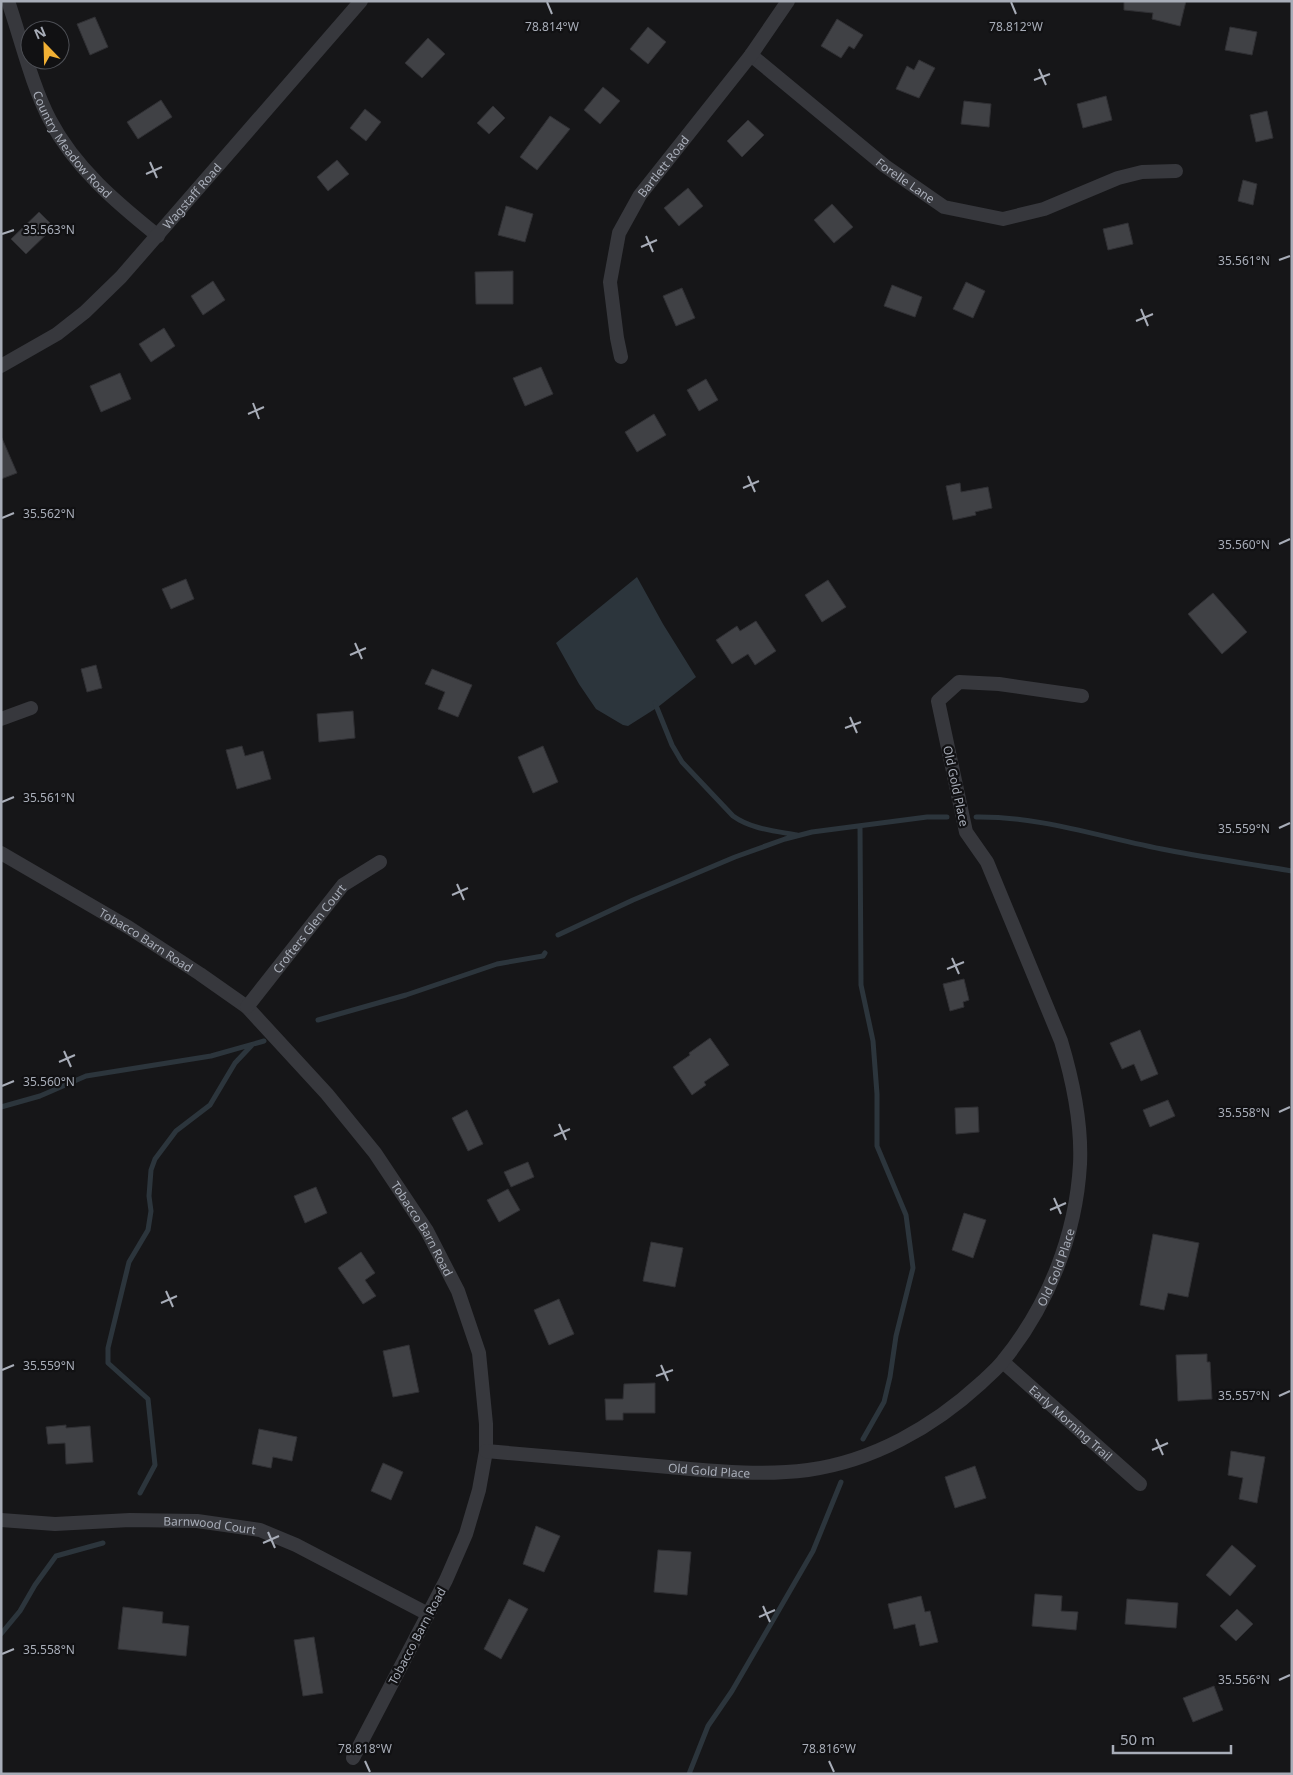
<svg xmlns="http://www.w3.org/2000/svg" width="1293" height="1775" font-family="'Noto Sans',sans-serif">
<rect width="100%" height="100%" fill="#161618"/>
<path fill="#2c353c" d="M637,577L663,624L696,677L658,707L628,726L623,725L596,709L579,684L556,643Z"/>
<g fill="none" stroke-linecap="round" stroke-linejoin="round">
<path stroke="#2c353c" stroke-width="5" d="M655,703L672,745L682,762L733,816C751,829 775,831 797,835
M976,817C1041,816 1103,838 1167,850C1209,858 1250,864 1292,871
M860,826L861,985L873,1041L877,1094V1146L906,1215L913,1268L896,1336L890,1377L884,1402L863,1439
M558,935L633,900L735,857L785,839L812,832L927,817H947
M318,1020L406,995L497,964L543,956L545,953
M1,1107L40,1096L86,1076L211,1056L264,1041
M140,1493L155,1465L148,1399L108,1363V1348L129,1262L148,1230L151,1211L149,1196L151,1170L155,1159L176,1131L210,1105L235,1063L252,1045
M1,1634L20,1611L35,1585L56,1556L103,1543
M689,1774L708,1726L732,1691L813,1551L841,1482"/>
</g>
<path fill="#404145" stroke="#303034" d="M1124,1H1186L1180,26L1152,19L1153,13L1124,10Z
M95,17L108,47L90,55L77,24Z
M837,19L863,35L854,49L849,46L841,58L821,46Z
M648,27L666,42L648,64L630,49Z
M1230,27L1257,32L1252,55L1225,50Z
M428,38L445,54L422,78L405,63Z
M919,60L935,68L919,98L896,89L907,66L914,70Z
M603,87L620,101L600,124L584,110Z
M1106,96L1112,120L1083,128L1077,104Z
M161,100L172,117L138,139L127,122Z
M964,101L991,104L989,127L961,124Z
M493,106L505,118L489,134L477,123Z
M365,109L381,122L366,141L350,128Z
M1267,111L1273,138L1256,142L1250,115Z
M550,116L570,129L537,170L520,157Z
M748,120L764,135L742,157L727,141Z
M337,160L349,174L328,191L317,177Z
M1243,180L1257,184L1253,205L1238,201Z
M688,188L703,206L679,226L664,208Z
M832,204L853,227L834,243L814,220Z
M506,206L533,214L525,242L498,235Z
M39,212L54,227L26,254L11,239Z
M1128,223L1133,244L1108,250L1103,229Z
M513,271V304H476L475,272Z
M213,281L225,300L203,315L191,296Z
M966,282L985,291L973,318L953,309Z
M892,285L922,297L915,317L884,306Z
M682,288L695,318L676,326L663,296Z
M164,328L175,346L151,362L139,344Z
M541,367L553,394L525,406L513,378Z
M120,373L131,399L101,412L90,386Z
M706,379L718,400L699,411L687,390Z
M654,414L666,435L637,452L625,432Z
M1,436L17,473L1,479Z
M960,483L961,492L988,487L992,508L975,512L976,515L953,520L946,486Z
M186,579L194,599L171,609L162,589Z
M828,580L846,607L822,622L805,595Z
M1213,593L1247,632L1222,654L1188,614Z
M756,621L776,651L755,665L748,654L732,664L716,640L737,626L740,631Z
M96,665L102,688L87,692L81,669Z
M432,669L472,685L458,717L438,709L445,692L425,684Z
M353,711L355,738L319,742L317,714Z
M242,746L245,756L263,751L271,779L237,789L226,750Z
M543,746L558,782L533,793L518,757Z
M964,979L969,1000L963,1002L964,1007L950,1011L943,984Z
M1140,1030L1158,1074L1141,1081L1134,1064L1122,1069L1110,1043Z
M710,1038L729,1065L704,1082L706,1085L692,1095L673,1067L690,1055L689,1053Z
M1168,1100L1175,1116L1150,1127L1143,1110Z
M978,1107L979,1132L956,1134L955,1108Z
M467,1110L483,1144L468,1151L452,1118Z
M528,1162L534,1177L511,1187L504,1172Z
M316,1187L327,1213L305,1223L294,1196Z
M508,1189L520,1210L499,1222L487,1200Z
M964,1213L986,1220L973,1258L952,1250Z
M1153,1234L1199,1243L1188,1297L1168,1293L1164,1310L1140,1305Z
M651,1242L683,1248L675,1287L643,1281Z
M361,1252L375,1273L365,1280L376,1296L363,1304L338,1268Z
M559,1299L574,1334L549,1345L534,1310Z
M409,1345L419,1392L393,1397L383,1351Z
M1207,1354V1362H1210L1212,1399L1178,1401L1176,1355Z
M655,1383V1413H623V1420H606L605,1399H623L624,1384Z
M66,1425V1428L90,1426L93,1462L66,1464L65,1443L48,1444L46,1427Z
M259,1429L297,1437L292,1461L273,1457L271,1468L252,1464Z
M1231,1451L1265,1457L1257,1503L1239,1499L1243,1478L1228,1475Z
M383,1463L403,1472L391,1500L371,1491Z
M975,1466L986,1498L955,1508L945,1477Z
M536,1526L560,1536L544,1572L523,1564Z
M1232,1545L1256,1566L1230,1596L1206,1575Z
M658,1550L691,1552L687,1595L654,1592Z
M1035,1594L1062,1596L1061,1611L1078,1612L1076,1630L1032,1626Z
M921,1596L925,1612L930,1611L938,1642L920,1646L915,1624L894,1629L888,1604Z
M509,1599L528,1609L501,1659L484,1649Z
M1127,1599L1178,1603L1176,1628L1125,1624Z
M123,1607L163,1612L162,1623L189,1626L186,1656L118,1649Z
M1237,1609L1253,1624L1236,1641L1220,1626Z
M314,1637L323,1693L303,1696L294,1640Z
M1214,1686L1223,1710L1193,1722L1183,1698Z"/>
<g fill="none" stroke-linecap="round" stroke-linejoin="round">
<g stroke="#37383d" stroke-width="14">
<path id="s1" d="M8,1C21,39 32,86 50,120C75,168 117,203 158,236"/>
<path id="s2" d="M751,55L885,166L944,207L1003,219L1044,209L1118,178L1142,172L1176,171"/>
<path id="s3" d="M621,357L617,338L610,282L619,233L640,195L751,55L788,1"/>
<path id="s4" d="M1,366L57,334L85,312L121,277L361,1"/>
<path d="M1,719L31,708"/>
<path id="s5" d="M1,853L128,927L200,974L247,1007L327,1094L375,1153L427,1231L458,1291L479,1353L486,1424V1451L479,1490L466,1534L446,1580L353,1758"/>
<path id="s6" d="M247,1007L343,885L380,862"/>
<path id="s7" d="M1003,1362L1140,1484"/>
<path id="s8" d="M486,1451C547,1456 608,1462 669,1467C715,1471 762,1476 808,1470C873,1461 933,1427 981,1383C988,1376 997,1369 1003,1361C1048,1306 1076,1235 1080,1164C1082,1122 1073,1081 1061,1041L987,862L966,832L938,701L959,682L999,684L1082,696"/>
<path id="s9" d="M1,1520L55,1524L130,1520L197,1521L260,1530L296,1545L428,1614"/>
</g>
</g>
<path fill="none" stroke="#a8adb8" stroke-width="2" d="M547,2L552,14M1011,2L1016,14M1039,69L1046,85M1034,80L1050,74M150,162L157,178M146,174L162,167M2,234L14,230M646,236L653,252M641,247L657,240M1279,260L1290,256M1141,309L1148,326M1136,321L1153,314M253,403L259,419M248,414L264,407M748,476L755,492M743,488L759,481M2,518L14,513M1279,544L1290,539M355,643L362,659M350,655L366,648M850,717L857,733M845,728L861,722M2,802L14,797M1279,828L1290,823M457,884L464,900M452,895L468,888M952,958L959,974M947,969L964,962M64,1051L71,1067M59,1062L75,1055M2,1086L14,1081M1279,1112L1290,1107M559,1124L566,1140M554,1136L570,1129M1054,1198L1061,1214M1050,1210L1066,1203M166,1291L173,1307M161,1303L177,1296M661,1365L668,1381M2,1370L14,1365M656,1376L673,1370M1279,1396L1290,1391M1156,1439L1163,1455M1152,1450L1168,1443M268,1532L275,1548M263,1543L279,1536M763,1606L770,1622M759,1617L775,1610M2,1654L14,1649M1279,1680L1290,1675M365,1761L370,1772M829,1761L834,1772"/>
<g text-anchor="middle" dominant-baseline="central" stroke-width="4.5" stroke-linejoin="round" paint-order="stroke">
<g font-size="12" fill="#a8adb8" stroke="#111113">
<text stroke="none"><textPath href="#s1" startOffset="159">Country Meadow Road</textPath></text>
<text stroke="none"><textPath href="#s3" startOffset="206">Bartlett Road</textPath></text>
<text stroke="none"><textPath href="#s2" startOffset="199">Forelle Lane</textPath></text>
<text stroke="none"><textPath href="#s4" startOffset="258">Wagstaff Road</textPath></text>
<text transform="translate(956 786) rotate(78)">Old Gold Place</text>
<text stroke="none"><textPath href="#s6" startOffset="100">Crofters Glen Court</textPath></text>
<text stroke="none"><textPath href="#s5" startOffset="169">Tobacco Barn Road</textPath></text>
<text stroke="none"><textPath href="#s5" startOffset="574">Tobacco Barn Road</textPath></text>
<text stroke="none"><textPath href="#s8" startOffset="659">Old Gold Place</textPath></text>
<text stroke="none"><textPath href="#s7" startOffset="91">Early Morning Trail</textPath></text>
<text stroke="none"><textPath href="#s8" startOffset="224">Old Gold Place</textPath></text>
<text stroke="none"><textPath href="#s9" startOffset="209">Barnwood Court</textPath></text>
<text transform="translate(417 1636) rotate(-62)">Tobacco Barn Road</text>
</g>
</g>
<g font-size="12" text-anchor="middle" fill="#a8adb8" stroke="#111113" stroke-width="4.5" stroke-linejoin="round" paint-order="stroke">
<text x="552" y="31">78.814°W</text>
<text x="1016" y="31">78.812°W</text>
<text x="49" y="234">35.563°N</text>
<text x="1244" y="265">35.561°N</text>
<text x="49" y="518">35.562°N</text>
<text x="1244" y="549">35.560°N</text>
<text x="49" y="802">35.561°N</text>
<text x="1244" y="833">35.559°N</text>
<text x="49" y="1086">35.560°N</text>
<text x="1244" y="1117">35.558°N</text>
<text x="49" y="1370">35.559°N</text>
<text x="1244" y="1400">35.557°N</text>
<text x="49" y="1654">35.558°N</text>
<text x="1244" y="1684">35.556°N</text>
<text x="365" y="1753">78.818°W</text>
<text x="829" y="1753">78.816°W</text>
</g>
<rect width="1293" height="1775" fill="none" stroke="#a8adb8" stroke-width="5"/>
<g transform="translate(45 45) rotate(337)"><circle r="24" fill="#111113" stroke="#4d4f55"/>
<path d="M0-4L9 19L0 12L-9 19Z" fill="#f2b134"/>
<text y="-8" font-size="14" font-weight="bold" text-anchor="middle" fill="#a8adb8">N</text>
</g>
<path d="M1113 1745v8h118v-8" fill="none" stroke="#a8adb8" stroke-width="2.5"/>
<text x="1120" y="1745" font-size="15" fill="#a8adb8" stroke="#111113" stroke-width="4" paint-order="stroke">50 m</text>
</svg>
